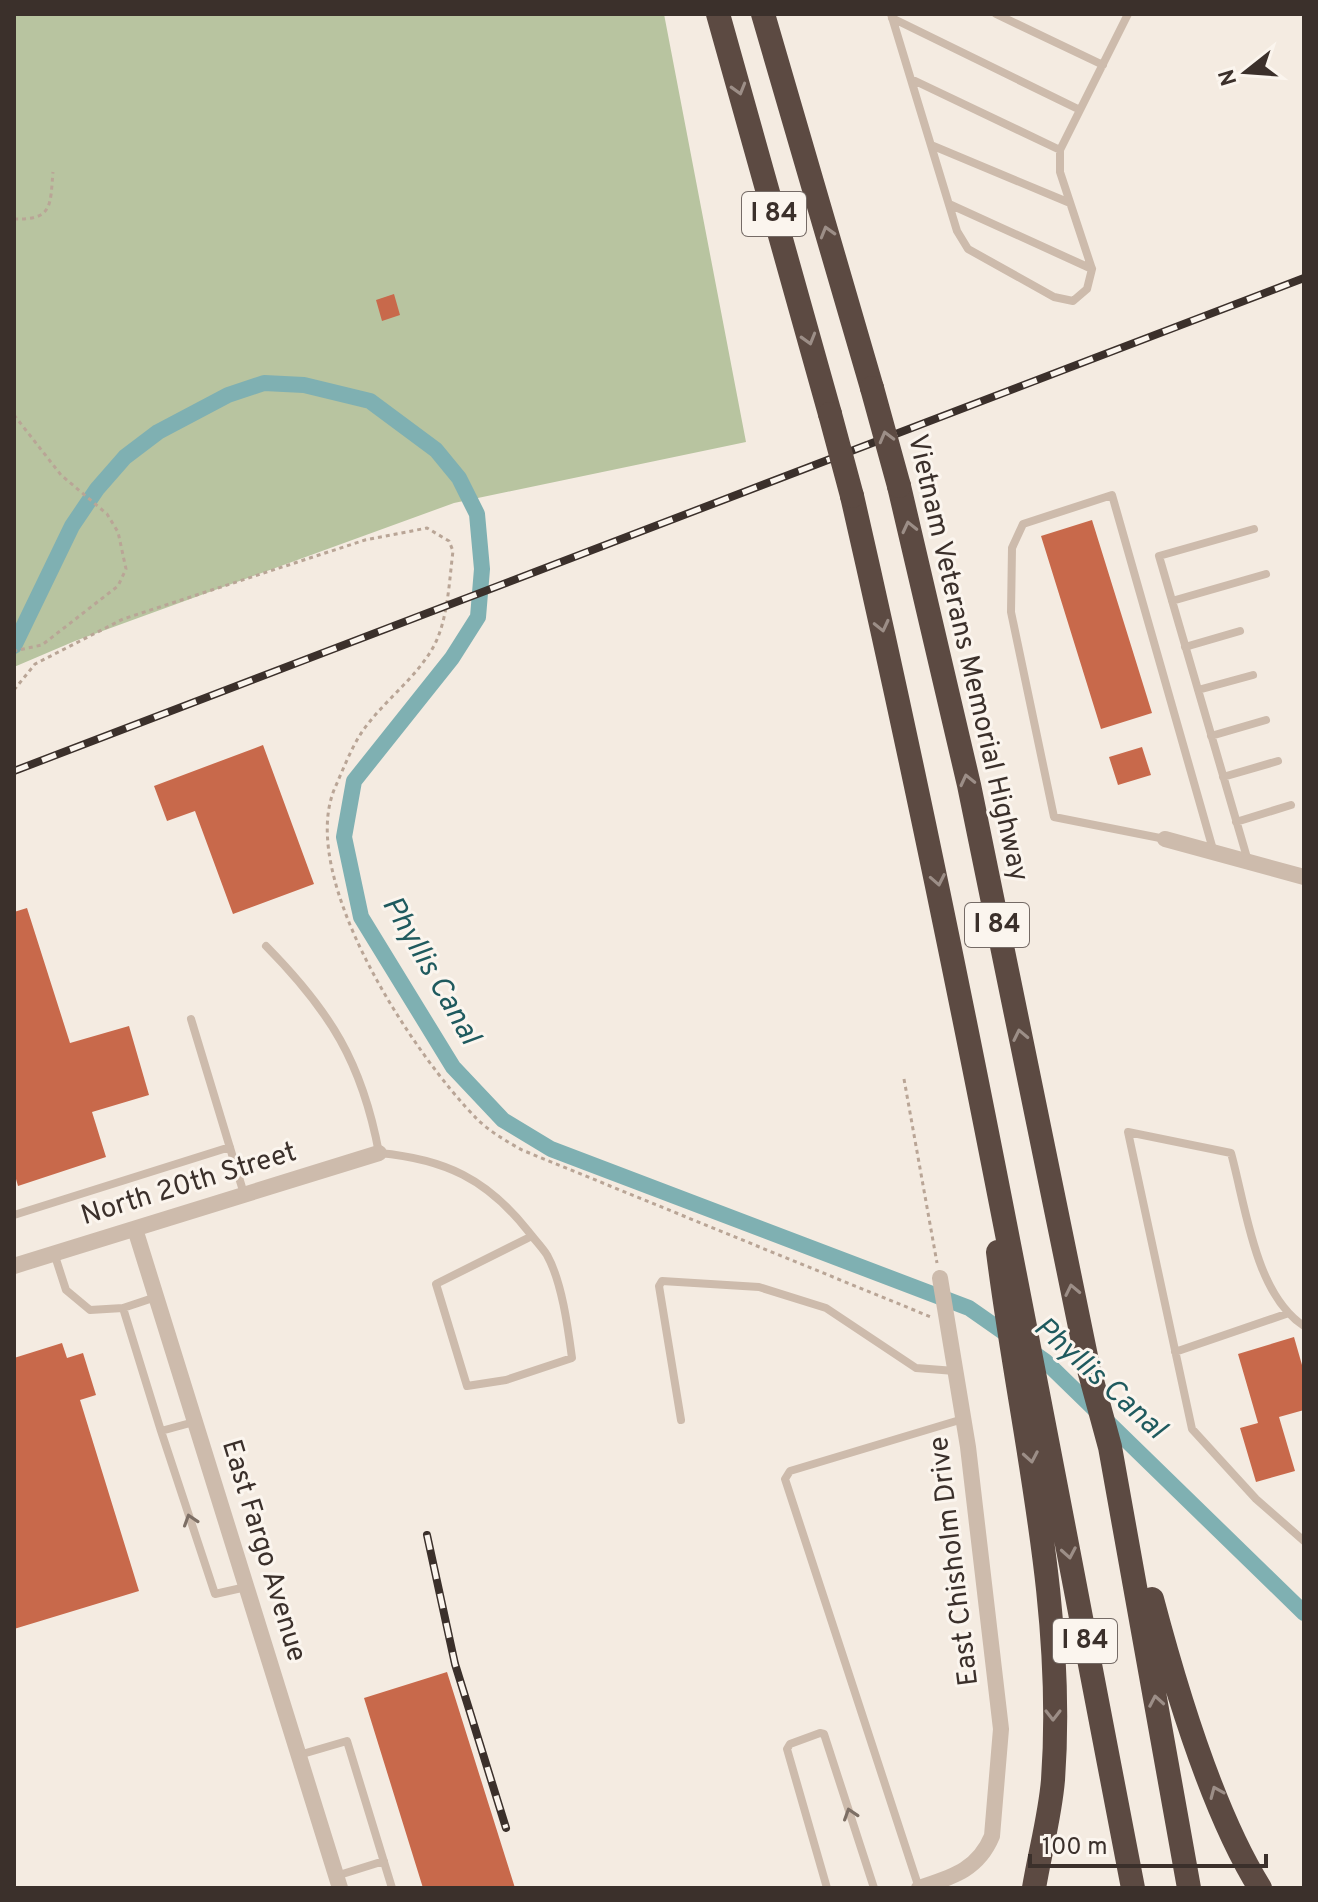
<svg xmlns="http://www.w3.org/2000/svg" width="1318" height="1902" font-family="Overpass,sans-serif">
<rect width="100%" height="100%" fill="#f4ebe1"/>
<path fill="#b8c4a0" d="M14,14H664L746,442L454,503L75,641L14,667Z"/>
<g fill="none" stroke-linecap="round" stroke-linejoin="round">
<path stroke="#7fb0b2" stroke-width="16" d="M14,646L72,526L97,489L125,457L158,432L228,395L264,383L304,385L370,401L436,450L459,478L477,514L482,569L478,617L452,658L354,781L344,837L361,917L453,1067L503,1120L551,1149L969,1308L1045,1361L1304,1613"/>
</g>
<path fill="#c8694b" d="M394,294L400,315L382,321L376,300Z
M1092,520L1152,713L1101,729L1041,536Z
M263,745L314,884L233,914L195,811L167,821L154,786Z
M1142,747L1151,775L1118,785L1109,757Z
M27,908L70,1043L129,1026L149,1095L92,1112L106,1157L18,1186L14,1172V912Z
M1294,1337L1304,1372V1410L1279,1417L1295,1471L1256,1482L1240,1428L1258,1423L1238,1354Z
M62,1343L67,1358L83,1353L96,1395L80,1400L139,1591L14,1629V1358Z
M447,1672L515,1888H423L364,1698Z"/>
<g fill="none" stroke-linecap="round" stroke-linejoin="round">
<path stroke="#b9a596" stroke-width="3" stroke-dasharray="4 4" stroke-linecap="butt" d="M14,219C53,220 50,206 53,172
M14,415L61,475L107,514L118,532L126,569L118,586L42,645L14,651
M14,690L35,664L123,619L365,540L427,528L449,541L453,551C449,582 448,624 431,651C412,682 380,704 360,735C350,751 342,772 334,790C298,881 415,1056 477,1119C489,1131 506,1141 522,1150L931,1317
M904,1079L937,1263"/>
<path stroke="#cdbbac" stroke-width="8" d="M891,14L957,231L968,249L1054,297L1073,301L1087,289L1092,269L1060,172V150L1128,14
M996,14L1103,65
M892,18L1080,110
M911,79L1060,150
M931,145L1070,203
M949,204L1092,269
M1172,601L1266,574
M1185,647L1240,631
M1198,690L1253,675
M1211,736L1266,720
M1223,777L1278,761
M1236,822L1291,805
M1165,839L1054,817L1011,612L1012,548L1023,524L1112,495L1214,853
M1248,861L1159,556L1254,529
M266,946C330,1011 362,1062 379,1153C445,1159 487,1179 528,1231C534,1239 542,1247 547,1255C562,1282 568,1328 572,1358L506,1380L467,1386L436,1284L532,1236
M191,1019L244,1194
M14,1215L230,1147
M54,1253L66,1290L90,1310L123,1308
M156,1297L123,1308L161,1431L194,1422
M1304,1326C1255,1294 1246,1207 1231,1153L1128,1132L1192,1429L1256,1499L1304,1541
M1175,1352L1286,1314
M681,1420L659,1286L662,1281L759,1287L826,1308L916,1368L955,1371
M161,1431L215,1594L246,1587
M299,1755L347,1741L392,1888
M336,1876L384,1861
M827,1888L787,1749L790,1744L820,1733L824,1734L874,1888
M919,1888L785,1479L790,1471L963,1419"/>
<path stroke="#cdbbac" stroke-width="16" d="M1165,839L1304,877
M135,1229L340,1888
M14,1266L379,1153
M919,1888C952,1877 978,1870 992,1836L1001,1729L968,1447L940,1278"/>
<path stroke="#5c4a42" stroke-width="24" d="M718,14L830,414
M763,14L872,388
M899,486L969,785L1088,1366L1110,1447L1189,1888
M852,496C958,957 1043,1423 1133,1888
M998,1252C1020,1427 1066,1602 1053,1780C1050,1816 1040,1852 1034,1888
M1152,1599C1175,1686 1213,1813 1260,1888"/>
<g stroke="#3b302b" stroke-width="8">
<path id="rail" d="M14,771L1304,278
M427,1535L455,1664L506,1828"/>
</g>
<use href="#rail" stroke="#fbf5ee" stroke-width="5" stroke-dasharray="15" stroke-linecap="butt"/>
<path stroke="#5c4a42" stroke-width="24" d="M872,388L899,486
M830,414L852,496"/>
</g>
<defs><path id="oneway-chevron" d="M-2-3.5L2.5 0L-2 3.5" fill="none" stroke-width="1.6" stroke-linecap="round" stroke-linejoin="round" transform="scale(2)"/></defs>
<g stroke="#9c8e87">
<use href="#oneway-chevron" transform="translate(739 89) rotate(74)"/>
<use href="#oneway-chevron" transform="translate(827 232) rotate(-106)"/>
<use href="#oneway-chevron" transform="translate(809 339) rotate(74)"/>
<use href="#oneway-chevron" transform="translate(886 437) rotate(-105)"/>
<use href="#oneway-chevron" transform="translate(909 527) rotate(-103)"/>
<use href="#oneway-chevron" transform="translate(882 626) rotate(77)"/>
<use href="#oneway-chevron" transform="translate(967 780) rotate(-103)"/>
<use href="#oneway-chevron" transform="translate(938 880) rotate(79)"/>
<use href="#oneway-chevron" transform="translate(1020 1035) rotate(-102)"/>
<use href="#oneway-chevron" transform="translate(1072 1290) rotate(-102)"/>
<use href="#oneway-chevron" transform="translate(1031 1457) rotate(80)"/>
<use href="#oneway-chevron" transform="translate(1069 1553) rotate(80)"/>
<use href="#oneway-chevron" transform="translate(1156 1701) rotate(-100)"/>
<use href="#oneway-chevron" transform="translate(1053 1715) rotate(90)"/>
<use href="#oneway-chevron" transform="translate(1216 1792) rotate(-113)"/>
</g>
<g stroke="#7d6f65">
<use href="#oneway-chevron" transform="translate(190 1520) rotate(-108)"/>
<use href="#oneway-chevron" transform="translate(850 1814) rotate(-108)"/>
</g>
<g text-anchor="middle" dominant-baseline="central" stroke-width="6" stroke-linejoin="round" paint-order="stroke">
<g fill="#fbf5ee" stroke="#756b66" stroke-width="2">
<rect x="742" y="192" width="64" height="44" rx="6"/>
<rect x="965" y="903" width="64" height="44" rx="6"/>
<rect x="1053" y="1619" width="64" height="44" rx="6"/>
</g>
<g font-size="26" font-weight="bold" fill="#3b302b">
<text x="774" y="214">I 84</text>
<text x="997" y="925">I 84</text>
<text x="1085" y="1641">I 84</text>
</g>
<g font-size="28" fill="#3b302b" stroke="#fbf5ee">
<text transform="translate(967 658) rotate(77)">Vietnam Veterans Memorial Highway</text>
<text transform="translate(189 1185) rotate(-17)">North 20th Street</text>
<text transform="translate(263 1551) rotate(73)">East Fargo Avenue</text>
<text transform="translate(955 1561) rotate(-97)">East Chisholm Drive</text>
</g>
<g font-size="30" font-style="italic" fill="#1f5a5e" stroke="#fbf5ee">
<text transform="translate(430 971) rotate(60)">Phyllis Canal</text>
<text transform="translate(1099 1379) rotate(42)">Phyllis Canal</text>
</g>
</g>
<rect width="1318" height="1902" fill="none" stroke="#3b302b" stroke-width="32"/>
<g transform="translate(1246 72) rotate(253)" stroke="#fbf5ee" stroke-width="6" paint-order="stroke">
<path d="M0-6L14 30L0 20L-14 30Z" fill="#3b302b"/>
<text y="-12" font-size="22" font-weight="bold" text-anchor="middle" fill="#3b302b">N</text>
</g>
<path d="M1030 1854v12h236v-12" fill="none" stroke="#3b302b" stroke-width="4"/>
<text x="1042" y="1854" font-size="24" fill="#3b302b" stroke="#fbf5ee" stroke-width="6" paint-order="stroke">100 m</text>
</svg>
